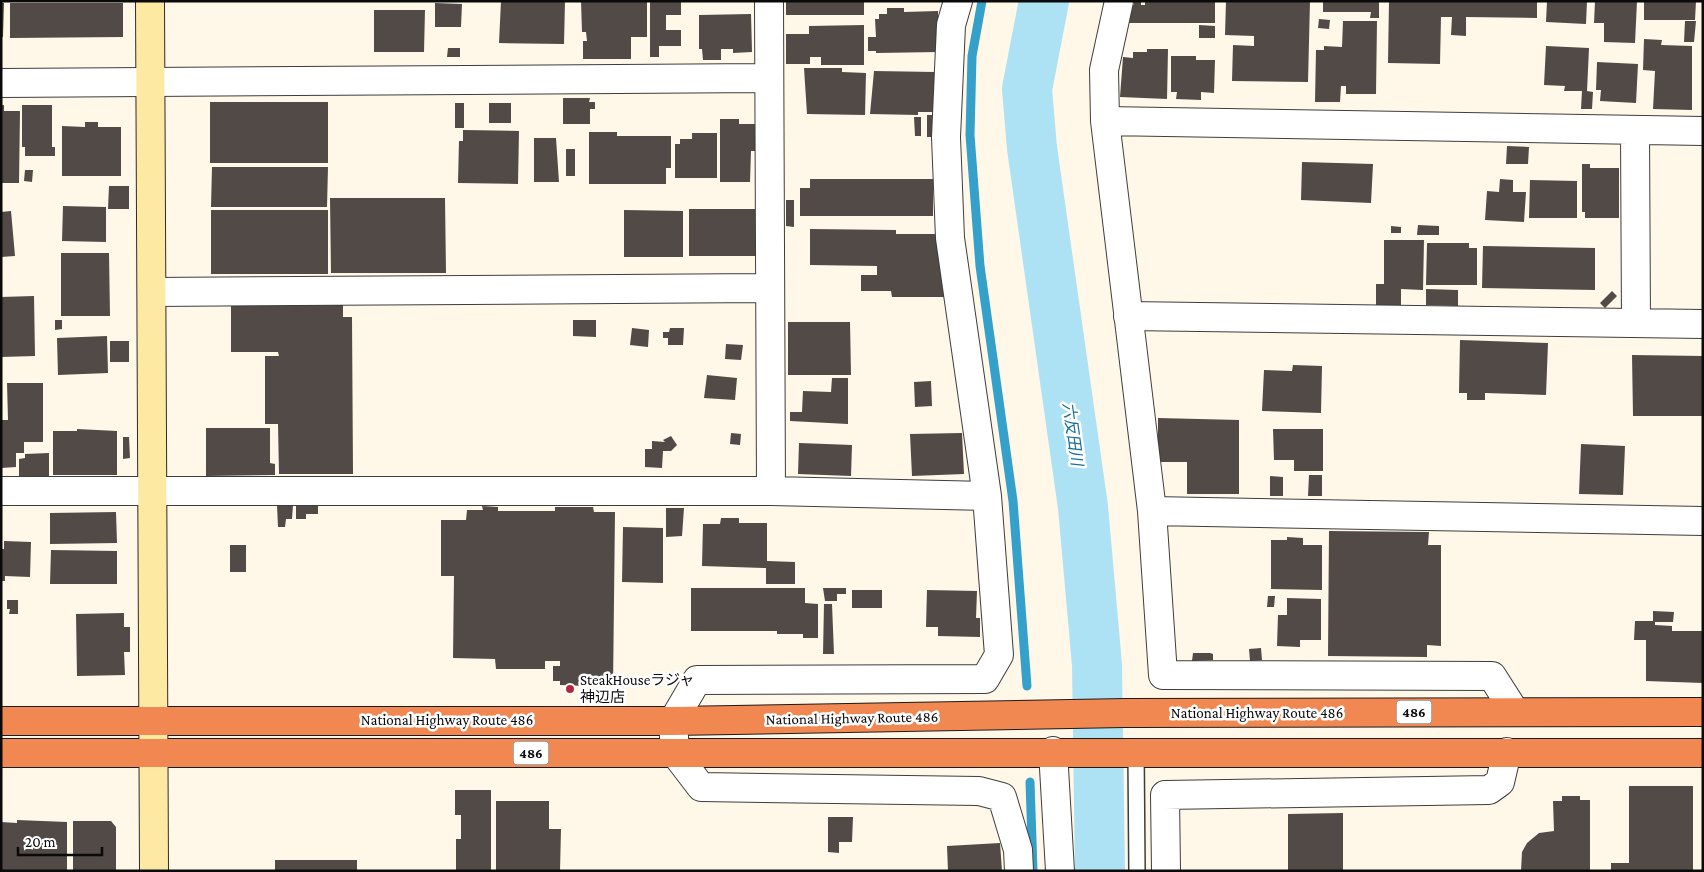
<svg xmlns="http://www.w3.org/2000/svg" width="1704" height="872" font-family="'Crimson Pro','Noto Sans JP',serif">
<rect width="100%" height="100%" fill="#fff7e7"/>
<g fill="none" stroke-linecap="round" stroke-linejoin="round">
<path stroke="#35a0ca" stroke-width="9" d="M982,1L972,56L970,135L980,266L1013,501L1027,686
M1030,782L1033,871"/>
<path stroke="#ade2f5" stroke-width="50" d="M1044,1L1027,89L1032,148L1083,507L1097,665L1100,871"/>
</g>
<path fill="#524a46" d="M501,1H565L564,44L499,43Z
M581,1H647V37H631V59H583V41H587L586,32H582Z
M650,1H681V15H666V30H681V46H659V57H650Z
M786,1H864V15H786Z
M1134,1H1141V5H1145V1H1215V23H1129L1130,5H1134Z
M1226,1H1310L1308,82L1232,81L1233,45L1254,46V36L1225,35Z
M1323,1H1379V18H1370L1371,12H1323Z
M1389,1H1537V18L1466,17V36L1451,35L1452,17H1441L1440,64L1388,63Z
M1547,1H1587L1586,24L1546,22Z
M1595,1H1637L1635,43L1604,42V23H1594Z
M1644,1H1696L1695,20H1644Z
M1,3H4L3,37H1Z
M10,3H123V37L10,38Z
M435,3L462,4L461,27H435Z
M887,8H904V12L938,11V52L876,53V51H868V37H876L875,19H879V14H887Z
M374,10H425L424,52H374Z
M751,14L752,52L733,53V49H721V60H703L702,49H699V15Z
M1319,19L1330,20L1329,29L1318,28Z
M1343,21H1377L1376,94H1346V86H1341L1340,102H1315L1316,50H1324V46L1342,47Z
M1685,21H1696L1694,42H1684Z
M864,25V65H821V57H810V64H786V34H809V26Z
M1199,25L1215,26V38H1199Z
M1644,39L1662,40L1661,45L1692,46V110L1653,109L1655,71L1643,70Z
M1546,46L1589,48L1587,91L1593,92L1592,109H1581L1582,91H1564L1565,86L1544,85Z
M448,48H460V57H447Z
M1147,49H1168L1167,99L1120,97L1123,57L1133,58V52H1147Z
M1171,56H1196V60H1215L1214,93L1201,92V100L1176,99L1177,92H1171Z
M1597,62L1638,64L1636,103L1600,101L1601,90H1596Z
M804,68H842V72L866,73L865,115L807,114Z
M874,71L935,72L934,112H918V115L870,114Z
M563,98H590L589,102H595V109H590V124H563Z
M210,102H328V163H210Z
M455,103H464V128H455Z
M489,103H511V123H489Z
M1,105H4V111H20L19,183H1Z
M22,105H52V147H55V156H25V147H22Z
M927,115H933V137H927Z
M914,117H921V136H915Z
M720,119H739V124H755V151H751L750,182H720Z
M85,122H98V127H121V176H62V126L85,127Z
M463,130L519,131L518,184L458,183L459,141H463Z
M589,132H617V136H671V168H666V184H589Z
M692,133H717V178H675V144H680V139H692Z
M534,138H556L559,182H534Z
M1507,146L1529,147L1528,164H1506Z
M566,149H575V176H566Z
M1302,162L1373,164L1371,203L1301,200Z
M1582,164H1590V168H1619V218H1585V212H1582Z
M212,167H328L327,207H211Z
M25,170H33L32,182L24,181Z
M810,179H933V216H800V188H810Z
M1500,179L1513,180V192H1526L1524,222L1485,220L1487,191L1499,192Z
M1530,180L1577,181V218H1529Z
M109,186H129V209H108Z
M330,198H445L446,273H331Z
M786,200H794V227L786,226Z
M63,206L106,207V242L62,241Z
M689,209H755L756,256H689Z
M211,210H328V274H211Z
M624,210L683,211V257H624Z
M11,211L15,256L1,257V212Z
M1418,225L1439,226V235H1417Z
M1391,226L1401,227V233H1391Z
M810,229L896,230V234H940V273H946V297H892L891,291H861V275H877V266L810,265Z
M1384,240H1424L1423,290L1401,289V305H1376V284H1384Z
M1427,243H1469V248H1477V285H1426Z
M1483,246L1595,248V290L1482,288Z
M61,253H109L110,316H61Z
M1426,289L1458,290V306L1426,305Z
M1612,291L1617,296L1605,308L1600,303Z
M34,296L35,356L1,357V297Z
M343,305V317H352L353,474H279L278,424H265V356H279L278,352H231V306Z
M55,320H62V329L55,330Z
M573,320H596V337L573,336Z
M788,322H850L851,375H788Z
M632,328L649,330L648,347L630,345Z
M670,328H684L683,345H668V338H663V332H669Z
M107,336L108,373L58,375L57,338Z
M1460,340L1548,343L1546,395L1485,393V400H1467V393H1459Z
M110,341H129V362H110Z
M726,344L743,345L741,360L725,359Z
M1632,355L1703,356V416H1633Z
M1293,365L1322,366L1321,413L1262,411L1264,370L1292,371Z
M707,375L737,378L735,400L704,398Z
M832,378H848V424L790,421V412H802L803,391L831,392Z
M931,381L932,406L915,407L914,382Z
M7,383H43V442H24V453H16V467L1,468V420H8Z
M1158,418L1239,420V494H1187V462H1158Z
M206,428H270V463L275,464V475L206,476Z
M77,429L117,431V475H53V431H77Z
M1273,429H1323V471H1294V460H1274Z
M731,433L741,434L740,445L730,444Z
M962,433L964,474L912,476L910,434Z
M671,436L677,445L671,451H663L662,468L645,467V449H652V441L665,442L663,440Z
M123,437H129L130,458L123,459Z
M799,443L852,445L851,476L798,474Z
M1581,444L1625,446L1623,495L1579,494Z
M49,453V476L19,478V459L25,458V454Z
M1309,475H1322V496H1308Z
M1270,476L1283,477V496H1270Z
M277,505H293L292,519H286L285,527H278Z
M296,506H318V514H306V519H296Z
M482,506L498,507V511H555V507H593L594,512H615L613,687L560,685V681H553V666H560V661H545V669H496L495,659L453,658L454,576H441V520H466L467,510H483Z
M666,508H684L682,536L666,537Z
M116,512L117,543L50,544V513Z
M721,518H739V523H767V561L795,562V584H766V568L702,566L703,524H720Z
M623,527L663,528V583L622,582Z
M1329,531L1429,532L1428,545H1441V646L1427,645V657L1328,656Z
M1287,537L1303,538V545H1322V590L1271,589V540H1287Z
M4,541L31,542L30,577L5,576V581H1V549H4Z
M230,545H246V572H230Z
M51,550L117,551V584H50Z
M691,588H805V603L818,604V638H803V634H777V631H691Z
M823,588H846V594H837V601H825Z
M852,590H882V608H852Z
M927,590L977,591L976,618H980V637L938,636V627H926Z
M1268,596H1275L1274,607H1267Z
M1287,598L1321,599V640H1300V647L1277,646L1278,615H1287Z
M7,600H18V614H9L10,609H7Z
M824,604H832L834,654H823Z
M1653,611L1674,612L1673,622H1655V625L1672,626V631H1703V683L1646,681V640H1634L1635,621H1653Z
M124,613V627H130V652H124L125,675L77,676L76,614Z
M1261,648L1262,660L1250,661L1249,649Z
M1193,653H1210L1213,654V660L1192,661Z
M1629,786H1693V871H1611V863H1629Z
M455,790H491V871H456V839H461V815H455Z
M1562,796H1580V800H1590V871H1521L1522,852L1527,843L1539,833L1554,831L1553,801H1562Z
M496,801H549V829H561L560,871H496Z
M1343,813V871H1288V814Z
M828,817H853L852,842H839V853L828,852Z
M17,820L67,822V871H1V822L17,823Z
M73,821H111L116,827V871H73Z
M1000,843L1002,871H948L947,846Z
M275,860H357V871H275Z"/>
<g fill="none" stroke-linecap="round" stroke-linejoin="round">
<g stroke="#3d3d3d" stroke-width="18">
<path id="lane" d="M1136,752L1137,871"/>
</g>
<g stroke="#3d3d3d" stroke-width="30">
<path id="street" d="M769,1L771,491
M958,1L951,25L946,137L950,238L987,496L999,655L985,679L697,680L673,721L675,753L701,787L979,791L1002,797L1018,850L1019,871
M1119,1L1104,70L1105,121L1152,511L1163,675L1492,676L1515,712
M1,83L769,78
M1105,121L1703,131
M1635,130L1636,323
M152,292L770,288
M1128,316L1703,324
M1,491H771L987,496
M1152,511L1703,521
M1053,751L1060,871
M1166,871L1165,795L1489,790L1500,782L1507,752"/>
</g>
<g stroke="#2c2c2c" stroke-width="30">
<path id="secondary" d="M150,1L154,871"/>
</g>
<g stroke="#1b1b1b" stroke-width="30">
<path id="highway" d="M1,721H673L1125,713L1703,712
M1,753H1703"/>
</g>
<use href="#lane" stroke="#fff" stroke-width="15"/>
<use href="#street" stroke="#fff" stroke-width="28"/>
<use href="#secondary" stroke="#fee9a3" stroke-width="28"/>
<use href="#highway" stroke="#f28851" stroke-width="28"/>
</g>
<circle fill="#b6253d" stroke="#fff" stroke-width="2" cx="570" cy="689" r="5"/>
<g text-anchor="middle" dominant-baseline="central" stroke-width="5" stroke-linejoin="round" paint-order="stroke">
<g fill="#fff" stroke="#545454" stroke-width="1">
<rect x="1396.5" y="700.5" width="35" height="23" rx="4"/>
<rect x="513.5" y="741.5" width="35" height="23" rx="4"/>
</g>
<g font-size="14" font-weight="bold" fill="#0a0a0a">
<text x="1414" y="712">486</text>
<text x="531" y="753">486</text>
</g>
<g font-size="15" fill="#0a0a0a" stroke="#fff" text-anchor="start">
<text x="580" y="680">SteakHouseラジャ<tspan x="580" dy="17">神辺店</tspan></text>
</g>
<g font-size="15" fill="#0a0a0a" stroke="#fff">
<text x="1257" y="713">National Highway Route 486</text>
<text transform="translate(852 718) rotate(-1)">National Highway Route 486</text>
<text x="447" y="720">National Highway Route 486</text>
</g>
<g font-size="16" font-style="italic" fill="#176e98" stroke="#fff">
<text transform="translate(1073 434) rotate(82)">六反田川</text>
</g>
</g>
<rect width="1704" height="872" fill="none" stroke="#0a0a0a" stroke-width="5"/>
<path d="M18 847v8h84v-8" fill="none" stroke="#0a0a0a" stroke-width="2.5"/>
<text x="25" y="847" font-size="15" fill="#0a0a0a" stroke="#ffffff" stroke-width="4" paint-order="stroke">20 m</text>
</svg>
